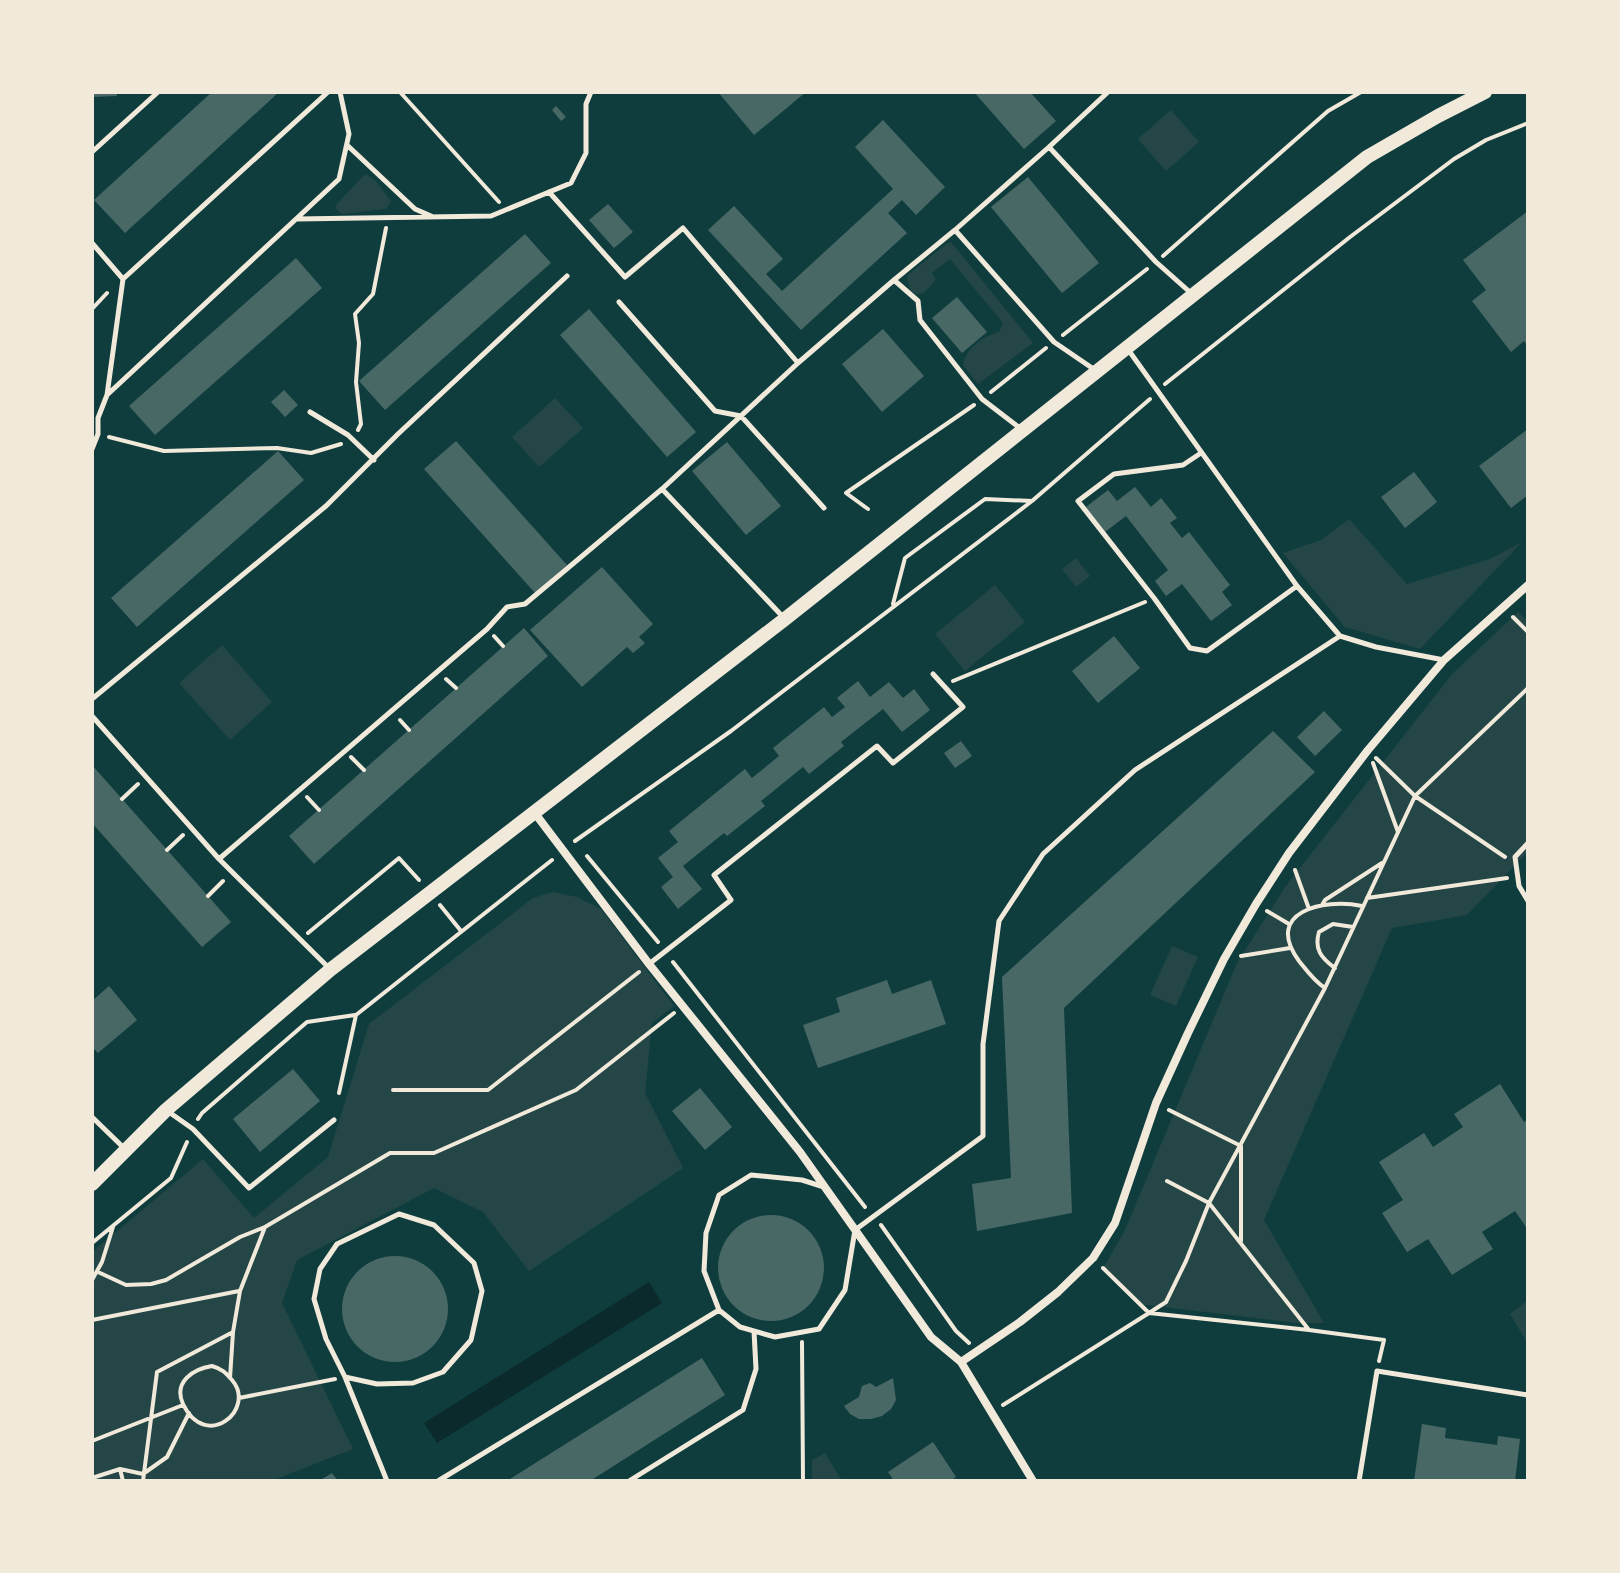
<svg xmlns="http://www.w3.org/2000/svg" width="1620" height="1573" font-family="Commissioner,sans-serif">
<rect width="100%" height="100%" fill="#0f3d3e"/>
<path fill="#244646" d="M1171,110L1199,142L1166,171L1138,139Z
M365,174L375,180L391,201L386,209L343,214L338,211L335,206Z
M951,242L1033,343L978,384L963,365C966,347 983,337 999,332L1003,323L950,259L932,273L936,280L924,293L916,294L910,290L907,277L909,274L946,244Z
M555,398L583,428L539,467L512,437Z
M1349,519L1407,584L1490,559L1522,542L1420,649L1345,627L1283,553L1321,540Z
M1076,558L1090,576L1076,587L1062,569Z
M995,585L1025,622L965,671L935,634Z
M1518,612L1528,622V852L1467,915L1392,928L1264,1220L1324,1323H1297L1138,1304L1102,1270L1125,1230L1237,963L1285,887L1453,673Z
M222,645L272,702L230,740L179,683Z
M553,892L577,897L601,909L674,1006L652,1023L645,1093L683,1168L529,1271L483,1212L434,1188L297,1260L282,1303L353,1449L271,1481H92V1252L203,1159L254,1218L328,1157L369,1024L533,898Z
M1172,946L1198,957L1176,1006L1150,995Z
M1528,1300V1344L1510,1314Z
M825,1453L842,1481H812V1460Z"/>
<path fill="#0a2a2b" d="M649,1282L662,1303L437,1443L424,1423Z"/>
<path fill="#486865" d="M92,92H117V96L92,97Z
M212,92H279L125,233L94,200Z
M718,92H806L754,135Z
M974,92H1030L1056,121L1024,149Z
M556,106L566,117L561,121L552,110Z
M883,120L945,187L916,215L902,200L888,213L907,233L801,330L708,230L734,206L783,259L766,274L782,291L893,189L855,147Z
M1028,177L1099,263L1062,293L991,207Z
M608,204L633,232L614,248L589,220Z
M1528,211V347L1524,341L1511,352L1472,301L1486,290L1463,260Z
M525,234L551,263L385,410L359,381Z
M296,258L322,288L155,435L129,406Z
M957,297L987,332L962,353L932,318Z
M589,309L696,432L667,457L560,335Z
M883,329L924,376L882,412L842,364Z
M284,390L298,405L285,417L271,402Z
M1528,429V495L1511,508L1479,466Z
M456,441L567,565L535,593L424,469Z
M727,442L781,506L746,535L692,471Z
M278,451L304,480L137,627L111,598Z
M1414,472L1437,502L1405,528L1381,497Z
M1135,487L1151,507L1161,498L1177,518L1170,523L1182,538L1189,532L1230,585L1222,592L1232,605L1211,621L1182,584L1166,596L1155,581L1168,570L1126,516L1105,532L1086,507L1108,490L1117,501Z
M602,567L653,624L639,637L645,643L633,653L627,647L582,687L530,630Z
M524,628L548,656L314,864L289,836Z
M1114,636L1140,668L1098,703L1072,671Z
M858,681L870,697L889,682L903,698L914,689L930,710L902,732L883,709L841,742L844,746L809,774L803,767L761,801L765,806L727,836L724,833L683,866L702,889L678,909L661,887L673,877L658,858L678,842L669,831L745,769L752,778L779,756L773,748L824,707L832,717L845,707L837,698Z
M1324,711L1342,730L1315,756L1297,737Z
M1273,731L1315,772L1064,1008L1072,1213L977,1231L972,1184L1011,1178L1002,977Z
M961,741L972,756L955,768L944,753Z
M92,765L231,922L202,947L92,823Z
M887,980L892,994L931,980L946,1024L818,1068L803,1025L840,1012L836,998Z
M109,986L137,1020L98,1053L92,1047V1001Z
M293,1069L320,1101L260,1152L233,1119Z
M1500,1084L1524,1122L1528,1119V1230L1515,1211L1482,1232L1493,1249L1452,1275L1428,1239L1407,1252L1382,1213L1403,1200L1379,1162L1424,1133L1433,1147L1463,1127L1454,1114Z
M700,1088L732,1127L705,1150L672,1111Z
M718 1268a53 53 0 1 1 106 0a53 53 0 1 1-106 0Z
M342 1309a53 53 0 1 1 106 0a53 53 0 1 1-106 0Z
M702,1358L725,1395L590,1481H507Z
M893,1378L896,1400L891,1409L882,1416L871,1419H859L850,1414L844,1406L859,1397L862,1386L870,1383L876,1387Z
M1422,1424L1446,1428L1445,1438L1497,1445L1498,1436L1520,1439L1515,1481H1414Z
M933,1442L956,1477L950,1481H894L888,1472Z
M332,1473L338,1481H319Z"/>
<g fill="none" stroke-linecap="round" stroke-linejoin="round">
<path stroke="#f1e9da" stroke-width="4" d="M400,92L499,202
M1163,256L1328,111L1361,92
M92,309L107,293
M1063,335L1147,269
M1165,384L1350,237L1454,159L1486,140L1528,123
M991,392L1046,348
M358,430L361,424L356,382L359,343L355,314L373,294L386,228
M109,437L164,451L277,448L311,453L341,444
M868,509L846,493L974,405
M893,604L905,558L985,499L1032,501
M1513,617L1528,632
M494,636L503,646
M446,679L456,688
M953,681L1145,602
M400,720L409,730
M351,757L364,770
M1376,758L1415,796L1505,857
M1373,763L1398,832
M307,797L319,810
M122,799L138,784
M575,841L731,731L1032,501L1150,399
M167,850L183,835
M587,856L658,942
M1295,870L1309,909
M208,896L223,881
M1367,898L1507,878
M440,905L461,931
M1322,905L1325,900L1382,863
M1267,911L1289,924
M308,933L399,858L419,880
M1241,956L1290,948
M673,962L865,1207
M1335,968C1321,958 1314,949 1319,932L1333,924L1353,927
M1325,988C1314,981 1307,971 1299,961C1263,912 1323,898 1362,906
M393,1090H488L639,972
M339,1093L356,1015L552,860
M1169,1110L1241,1146V1241
M198,1119L202,1113L307,1022L355,1015
M881,1225L956,1331L969,1343
M92,1243L171,1178L187,1142
M1103,1268L1149,1313L1166,1302L1186,1261L1209,1203L1167,1181
M98,1272L126,1285L151,1284L166,1280L240,1237L265,1227
M92,1280L102,1262L113,1227
M92,1320L239,1291
M802,1342L803,1481
M1379,1361L1384,1340L1309,1330L1209,1203L1325,988L1415,796L1528,688
M212,1366C222,1369 225,1372 232,1380C257,1409 206,1452 183,1404C173,1382 193,1369 212,1366Z
M230,1378L233,1332L240,1291L265,1227L390,1153H434L576,1090L674,1013
M239,1398L335,1379
M1003,1405L1149,1313L1309,1330
M92,1441L183,1405
M120,1469L123,1481
M92,1478L120,1469L143,1474L167,1457L189,1413
M143,1481L157,1372L233,1332"/>
<path stroke="#f1e9da" stroke-width="5" d="M347,145L415,209L431,216
M1049,147L1108,92
M92,152L158,92
M549,192L625,277L683,228L798,363L894,280L918,301L920,320L982,399L1021,429
M297,219L491,216L571,183L586,153V104L591,92
M955,230L1049,147L1156,262L1192,294
M92,243L123,279L328,92
M894,280L955,230L1054,342L1095,370
M619,302L715,411L741,416L824,508
M1127,348L1297,586L1340,636L1376,647L1444,660
M107,395L339,179L349,134L340,92
M310,412L348,435L374,460
M92,449L98,434V418L107,395L123,279
M1201,453L1183,465L1114,474L1078,501L1154,598L1190,648L1207,651L1297,586
M662,489L798,363
M92,699L326,506L398,434L567,276
M92,716L219,859L330,969
M1528,843L1515,857L1519,886L1528,901
M219,859L487,629L507,607L525,604L662,489L784,618
M649,964L731,900L714,875L877,746L893,763L963,707L933,674
M166,1110L193,1129L249,1188L334,1120
M92,1117L126,1150
M824,1187L802,1180L751,1175L719,1195L706,1233L704,1271L719,1310L740,1327L775,1337L819,1329L845,1290L855,1230L983,1136V1044L999,921L1043,854L1135,770L1340,636
M345,1377L377,1384L413,1383L443,1372L471,1340L482,1291L474,1263L434,1225L399,1214L337,1244L320,1269L314,1299L326,1339L345,1377L387,1481
M438,1481L719,1310
M629,1481L743,1410L756,1369L754,1331
M1359,1481L1377,1371L1528,1395"/>
<path stroke="#f1e9da" stroke-width="8" d="M534,812L649,964L800,1152L931,1337L961,1362L1033,1481
M961,1362L1020,1322L1058,1292L1093,1258L1115,1223L1156,1103L1188,1033L1224,959L1256,904L1289,853L1368,750L1444,660L1528,585"/>
<path stroke="#f1e9da" stroke-width="14" d="M92,1184L166,1110L330,970L785,619L1367,157L1438,116L1485,92"/>
</g>
<rect width="1620" height="1573" fill="none" stroke="#f1e9da" stroke-width="188"/>
</svg>
